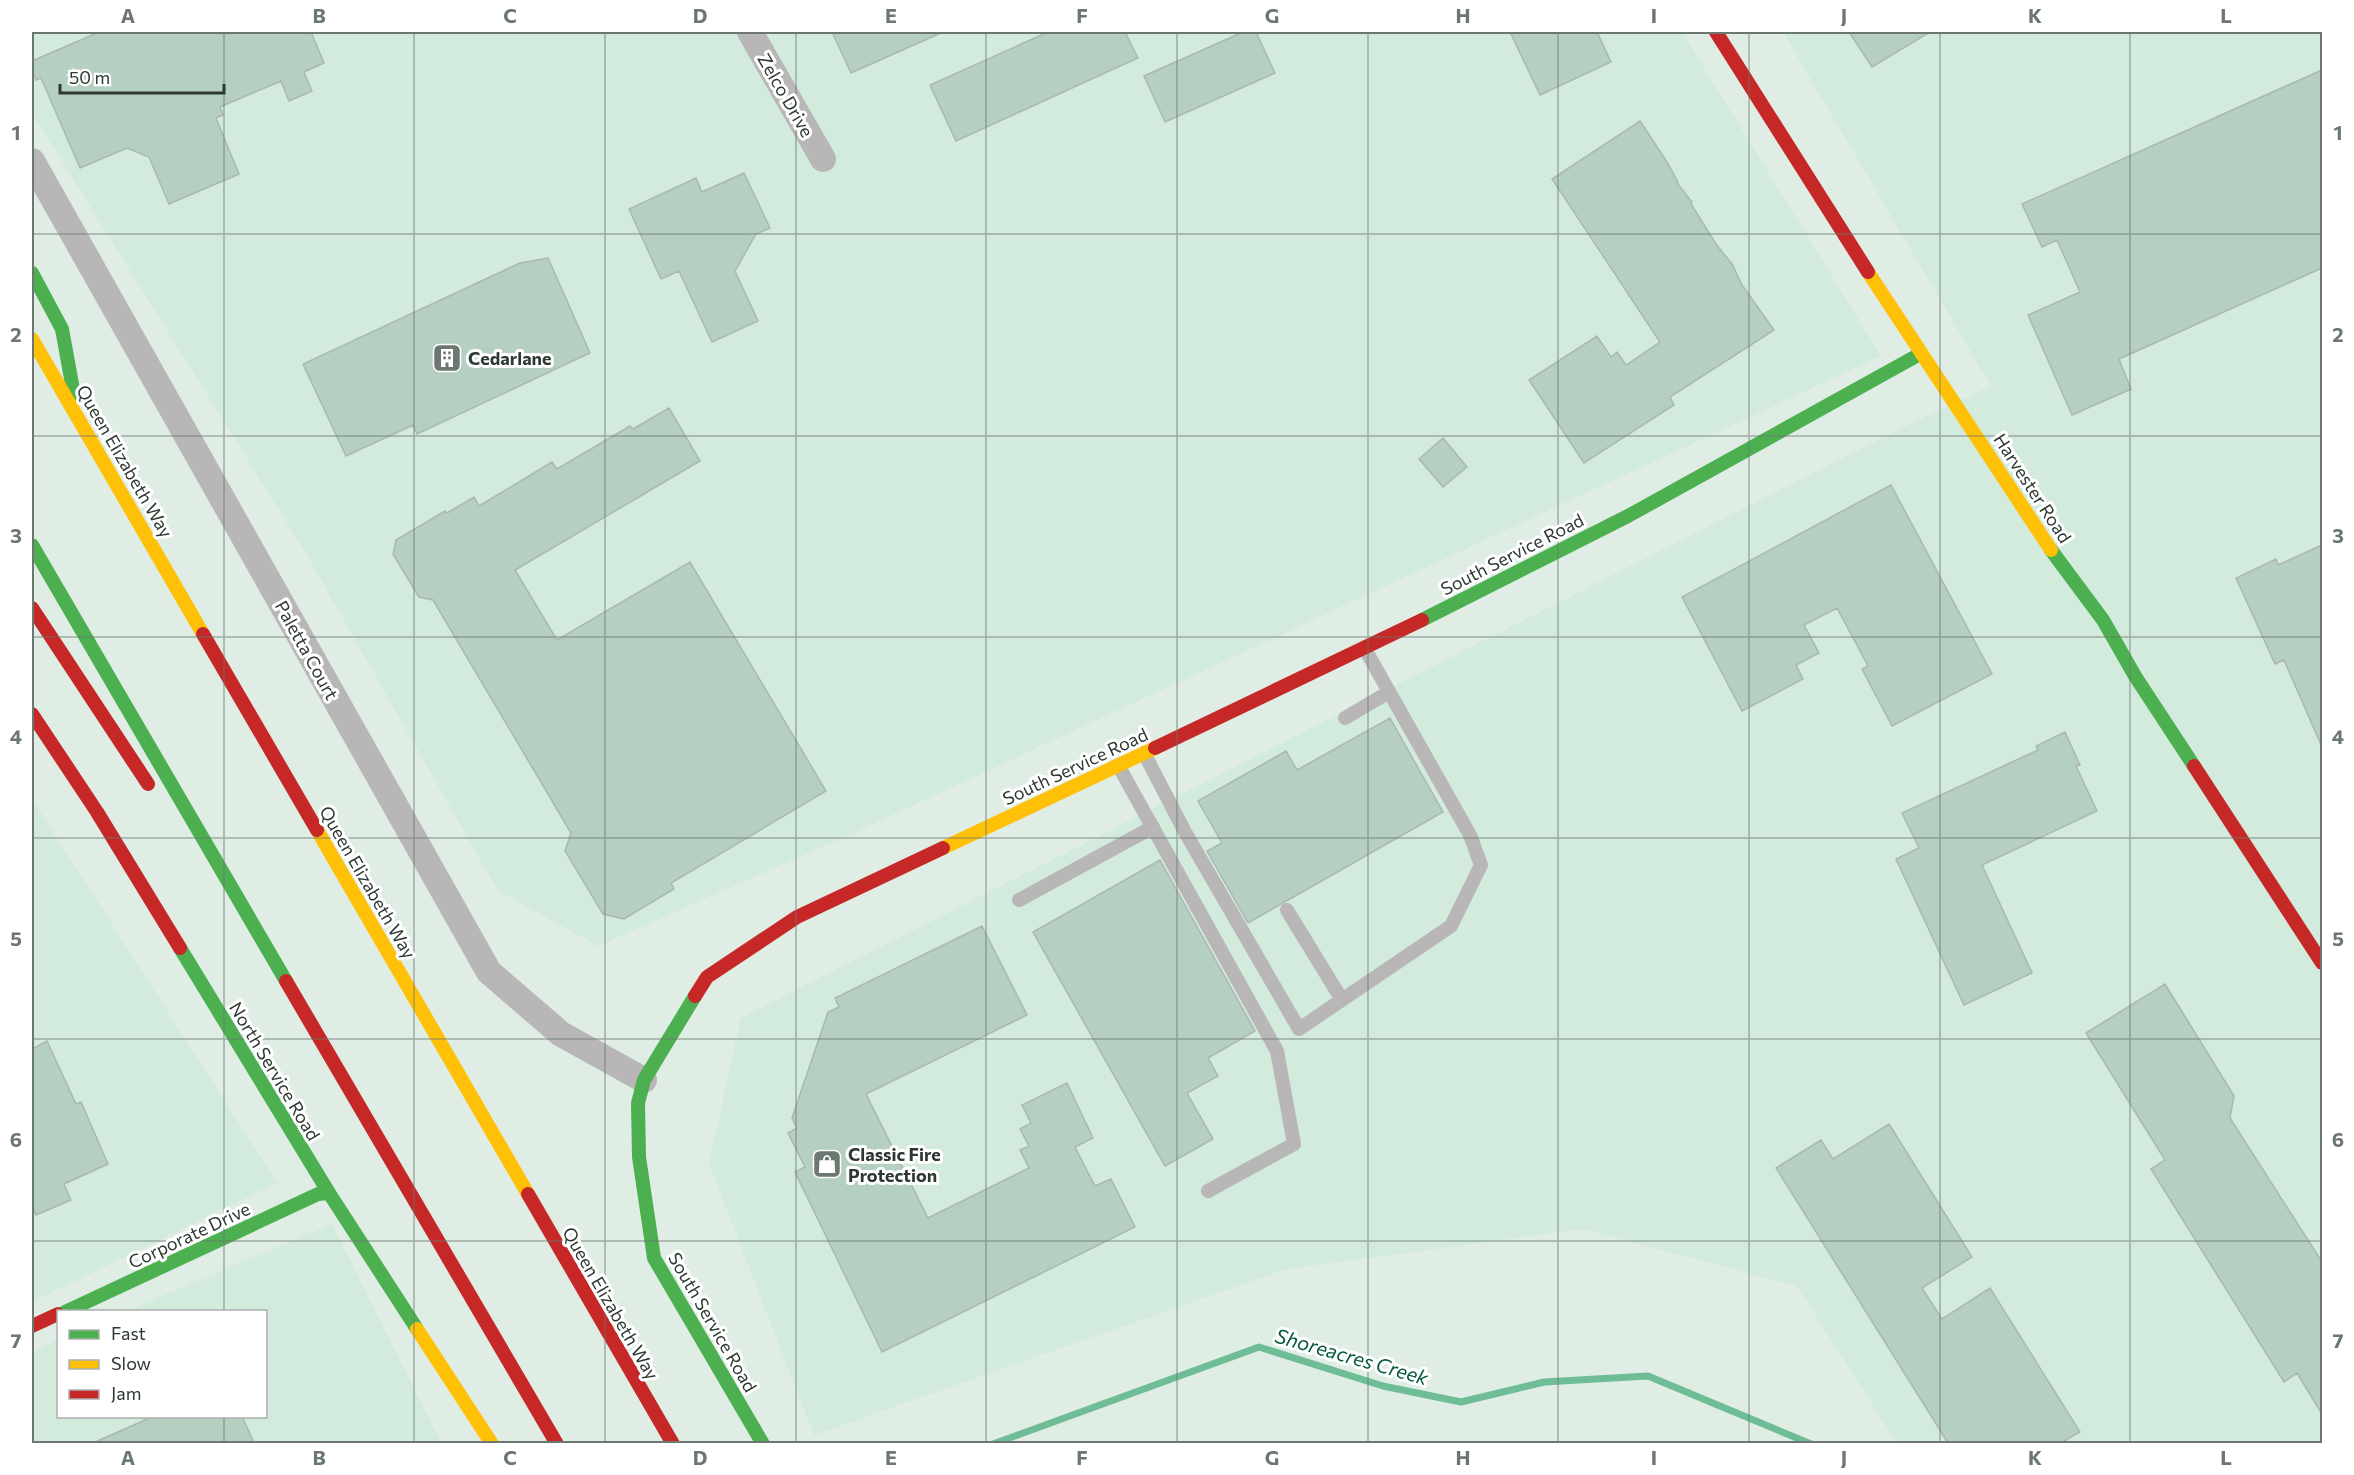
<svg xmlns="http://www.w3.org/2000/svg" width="2354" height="1475" font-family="Commissioner,sans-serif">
<rect width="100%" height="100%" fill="#dfede4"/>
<path fill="#d2ebdc" d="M32,32H1682L1881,356L860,830L598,946L498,891L307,555L32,113Z
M1783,32H2322V1443H1897L1797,1286L1583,1229L1286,1269L814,1435L709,1164L741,1018L1906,426L1991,386Z
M32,799L277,1183L32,1302Z
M332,1224L441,1443H32V1352L58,1340V1416H266V1312L126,1311Z"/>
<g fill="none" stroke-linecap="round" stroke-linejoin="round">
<path stroke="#6ebd96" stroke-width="7" d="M993,1444L1259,1347L1383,1386L1461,1402L1544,1382L1648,1376L1811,1444"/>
</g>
<path fill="#b5cfc1" stroke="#acb7b0" stroke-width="1.5" d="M99,32H311L324,63L304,72L312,91L289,101L281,81L220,107L223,115L216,118L239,174L169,204L149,157L127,148L80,168L41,78L36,80L32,70V61Z
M832,32H943L851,73Z
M1048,32H1125L1138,58L956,141L930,85Z
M1243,32H1256L1275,73L1165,122L1144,76Z
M1510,32H1597L1611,62L1540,95Z
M1849,32H1930L1872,67Z
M2322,70V268L2119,359L2131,389L2072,415L2028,315L2080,292L2057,240L2042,247L2022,204Z
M1640,121L1667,162L1678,182L1677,183L1692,202L1691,204L1716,244L1732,264L1742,285L1774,330L1670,397L1674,405L1584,463L1529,380L1597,336L1611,357L1617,352L1626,365L1660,342L1552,179Z
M744,173L770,228L756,234L735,271L758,321L712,342L679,271L661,279L629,209L696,178L702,192Z
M548,258L590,353L417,434L413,425L346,456L303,364L520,263Z
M669,408L700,461L515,570L557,640L690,562L826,791L671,883L674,889L624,919L603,914L565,851L571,833L433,600L419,597L393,554L396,540L445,511L447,513L474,497L479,506L552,462L557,469L630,426L633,429Z
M1443,438L1467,467L1443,487L1419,459Z
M1891,485L1992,674L1892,726L1862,669L1868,666L1837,608L1804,625L1819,653L1796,665L1803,679L1742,711L1682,597Z
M2322,545V747L2284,660L2275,664L2236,578L2276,559L2278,565Z
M1390,718L1443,812L1248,923L1207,851L1222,843L1198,801L1286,751L1297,770Z
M2065,732L2080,765L2076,766L2097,811L1982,865L2032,973L1964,1005L1896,859L1919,848L1902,813L2038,750L2036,746Z
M1160,860L1255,1031L1208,1058L1218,1076L1187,1093L1213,1139L1165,1166L1033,932Z
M982,926L1027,1015L866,1094L928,1218L1029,1168L1020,1150L1029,1146L1020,1129L1031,1123L1022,1105L1067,1083L1093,1138L1075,1147L1095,1186L1111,1179L1135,1227L882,1352L795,1172L805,1167L788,1133L797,1128L792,1118L828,1012L839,1007L835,998Z
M2165,984L2234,1096L2230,1118L2322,1262V1414L2297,1373L2284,1382L2151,1169L2165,1160L2086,1033Z
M47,1041L76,1104L81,1102L108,1164L64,1184L71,1200L36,1215L32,1206V1049Z
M1889,1124L1972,1257L1922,1288L1942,1319L1990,1288L2080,1432L2061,1443H1948L1776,1168L1821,1140L1833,1159Z
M154,1416H242L254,1443H93Z"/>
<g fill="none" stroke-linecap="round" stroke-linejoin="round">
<path stroke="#b8b6b6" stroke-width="14" d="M1345,718L1389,692
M1144,753L1185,832L1299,1029L1451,926L1481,865L1470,835L1365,649
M1118,765L1277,1051L1294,1144L1208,1191
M1019,900L1153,827
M1287,910L1342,1000"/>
<path stroke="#b8b6b6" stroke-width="26" d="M750,32L823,159
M32,161L489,972L561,1034L644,1080"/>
<path stroke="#4caf50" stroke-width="14" d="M32,273L62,329L74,395
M32,545L286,981
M2051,550L2103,620L2135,676L2194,766
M1422,620L1628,516L1920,354
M180,948L329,1193L417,1329
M695,996L644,1080L638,1103L639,1157L654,1258L763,1444
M65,1312L318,1194L329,1193"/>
<path stroke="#ffc107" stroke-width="14" d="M1868,272L2051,550
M32,339L203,634
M317,830L528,1194
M943,848L1155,748
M417,1329L492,1444"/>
<path stroke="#c62828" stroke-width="14" d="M1716,32L1868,272
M32,608L148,784
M203,634L317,830
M32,714L97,812L180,948
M1155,748L1422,620
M2194,766L2322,963
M286,981L557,1444
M695,996L707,977L797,917L943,848
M528,1194L673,1444
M32,1326L58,1314"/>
</g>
<path fill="none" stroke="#6b7770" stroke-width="1.5" stroke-opacity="0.55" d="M224,32V1312M414,32V1444M605,32V1444M796,32V1444M986,32V1444M1177,32V1444M1368,32V1444M1558,32V1444M1749,32V1444M1940,32V1444M2130,32V1444M32,234H2322M32,436H2322M32,637H2322M32,838H2322M32,1039H2322M32,1241H2322M224,1416V1444"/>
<defs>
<g id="building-square" transform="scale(1.5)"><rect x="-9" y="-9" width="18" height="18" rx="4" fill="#6b7770" stroke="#fff"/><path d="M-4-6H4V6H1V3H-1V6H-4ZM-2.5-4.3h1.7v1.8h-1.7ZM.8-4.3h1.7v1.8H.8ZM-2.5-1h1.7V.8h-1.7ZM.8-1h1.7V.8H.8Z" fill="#fff"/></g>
<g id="shop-square" transform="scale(1.5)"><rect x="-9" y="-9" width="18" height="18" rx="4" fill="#6b7770" stroke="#fff"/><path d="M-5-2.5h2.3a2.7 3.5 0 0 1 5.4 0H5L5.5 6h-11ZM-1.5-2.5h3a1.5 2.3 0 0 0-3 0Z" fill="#fff"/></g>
</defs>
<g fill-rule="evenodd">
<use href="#building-square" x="447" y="358"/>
<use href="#shop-square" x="827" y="1164"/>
</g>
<g text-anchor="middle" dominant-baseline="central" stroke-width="6" stroke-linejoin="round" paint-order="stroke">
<g font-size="18" fill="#2d3831" stroke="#fff">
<text transform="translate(786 95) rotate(60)">Zelco Drive</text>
<text transform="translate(125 461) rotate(60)">Queen Elizabeth Way</text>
<text transform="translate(2033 488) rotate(57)">Harvester Road</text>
<text transform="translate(1512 554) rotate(-27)">South Service Road</text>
<text transform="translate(307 650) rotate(61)">Paletta Court</text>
<text transform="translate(1075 766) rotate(-25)">South Service Road</text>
<text transform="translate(368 882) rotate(60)">Queen Elizabeth Way</text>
<text transform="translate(275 1071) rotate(59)">North Service Road</text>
<text transform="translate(189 1235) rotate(-25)">Corporate Drive</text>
<text transform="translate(611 1303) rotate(60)">Queen Elizabeth Way</text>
<text transform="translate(713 1322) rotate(60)">South Service Road</text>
</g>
<g font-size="18" font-weight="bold" fill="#2d3831" stroke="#fff" text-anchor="start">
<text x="468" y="358">Cedarlane</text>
<text x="848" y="1154">Classic Fire<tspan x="848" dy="21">Protection</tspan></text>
</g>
<g font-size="20" font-style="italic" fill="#035937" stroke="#fff">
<text transform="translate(1352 1356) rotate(16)">Shoreacres Creek</text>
</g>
</g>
<rect width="2354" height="1475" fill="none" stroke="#ffffff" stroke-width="66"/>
<rect x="57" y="1310" width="210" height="108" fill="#ffffff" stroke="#abafad" stroke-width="1.5"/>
<rect x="69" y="1330" width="30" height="9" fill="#4caf50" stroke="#abafad" stroke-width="1.5"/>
<text x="111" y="1340" font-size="18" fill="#2d3831">Fast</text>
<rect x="69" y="1360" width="30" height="9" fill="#ffc107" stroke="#abafad" stroke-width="1.5"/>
<text x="111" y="1370" font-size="18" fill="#2d3831">Slow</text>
<rect x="69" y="1390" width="30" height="9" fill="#c62828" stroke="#abafad" stroke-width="1.5"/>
<text x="111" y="1400" font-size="18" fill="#2d3831">Jam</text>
<path d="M60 84v9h164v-9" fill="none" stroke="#2d3831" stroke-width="3"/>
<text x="69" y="84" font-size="18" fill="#2d3831" stroke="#ffffff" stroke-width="4.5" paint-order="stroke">50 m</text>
<rect x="33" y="33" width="2288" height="1409" fill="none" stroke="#6b7770" stroke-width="2"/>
<g font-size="20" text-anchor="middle" font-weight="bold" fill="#6b7770">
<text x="128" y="23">A</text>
<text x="319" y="23">B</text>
<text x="510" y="23">C</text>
<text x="700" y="23">D</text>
<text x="891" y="23">E</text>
<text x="1082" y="23">F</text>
<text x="1272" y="23">G</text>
<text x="1463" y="23">H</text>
<text x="1654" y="23">I</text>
<text x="1844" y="23">J</text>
<text x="2035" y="23">K</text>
<text x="2226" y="23">L</text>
<text x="16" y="140">1</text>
<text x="2338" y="140">1</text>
<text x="16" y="342">2</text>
<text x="2338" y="342">2</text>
<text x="16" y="543">3</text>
<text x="2338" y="543">3</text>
<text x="16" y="744">4</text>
<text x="2338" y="744">4</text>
<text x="16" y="946">5</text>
<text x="2338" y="946">5</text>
<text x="16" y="1147">6</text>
<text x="2338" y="1147">6</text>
<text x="16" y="1348">7</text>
<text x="2338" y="1348">7</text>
<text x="128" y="1465">A</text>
<text x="319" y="1465">B</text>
<text x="510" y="1465">C</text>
<text x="700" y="1465">D</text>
<text x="891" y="1465">E</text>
<text x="1082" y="1465">F</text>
<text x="1272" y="1465">G</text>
<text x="1463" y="1465">H</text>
<text x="1654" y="1465">I</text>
<text x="1844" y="1465">J</text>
<text x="2035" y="1465">K</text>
<text x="2226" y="1465">L</text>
</g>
</svg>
